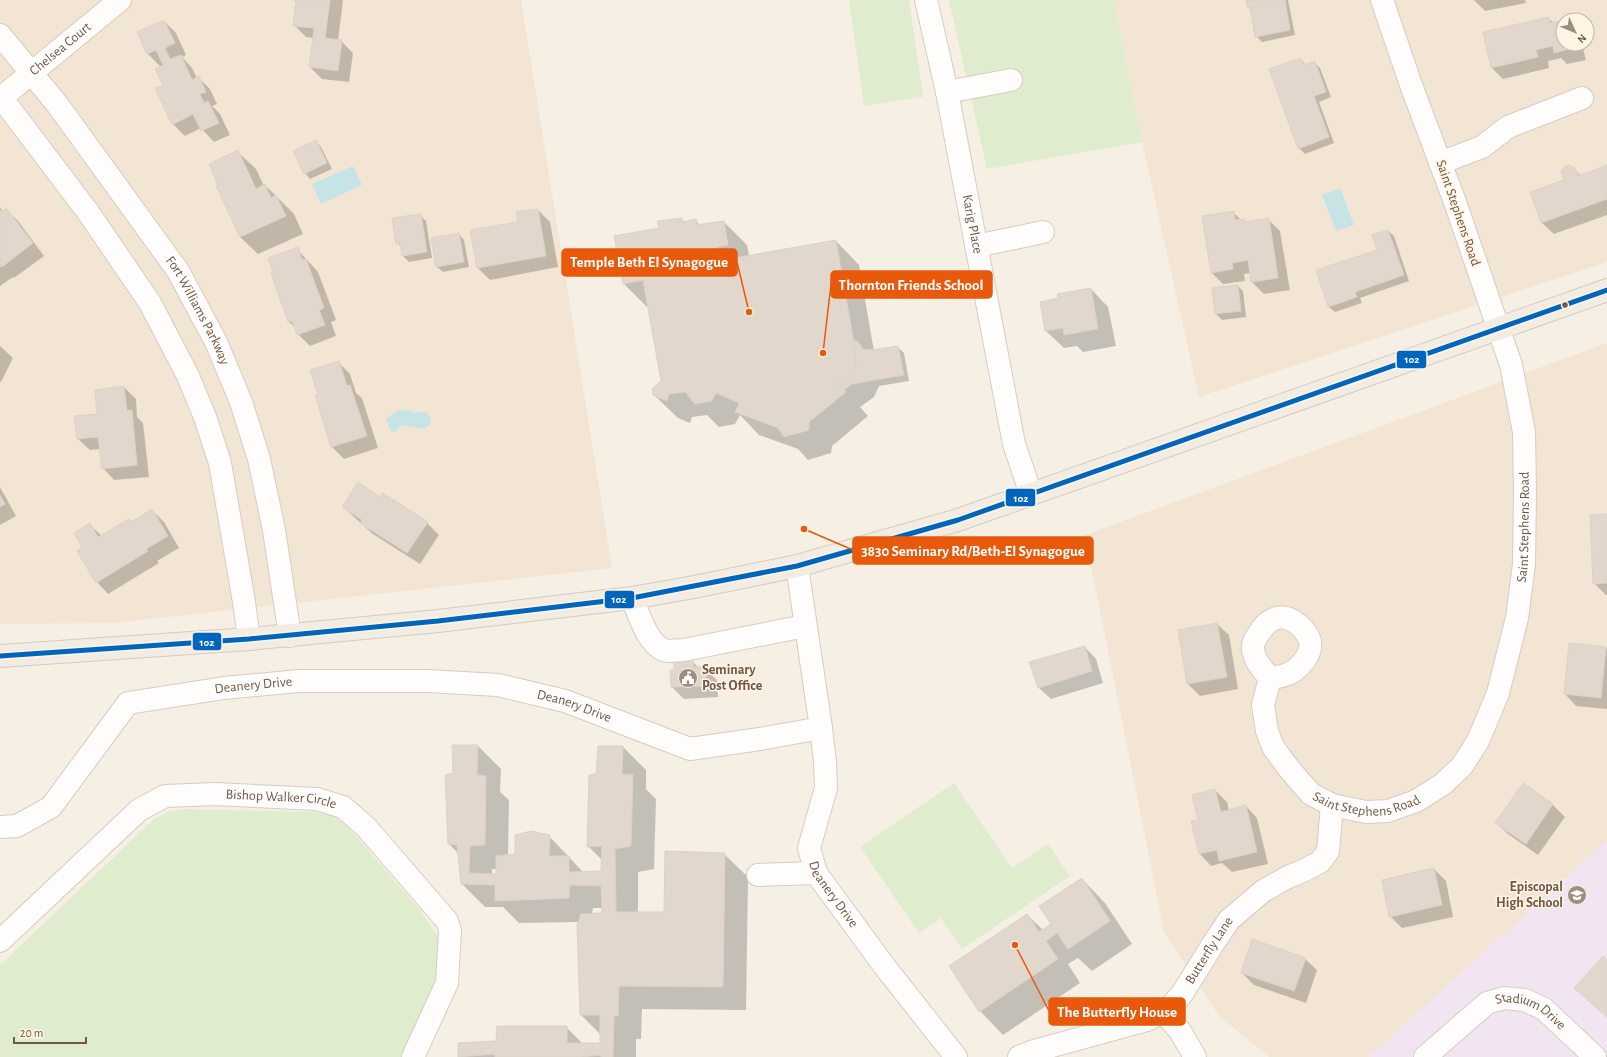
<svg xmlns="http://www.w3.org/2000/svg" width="1607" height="1057" font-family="'Alegreya Sans',sans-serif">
<rect width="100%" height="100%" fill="#f6efe4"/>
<path fill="#f2e5d4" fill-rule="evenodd" d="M0,0H521L612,568L113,623L0,624Z
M1114,0H1607V262L1199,397L1142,142ZM1563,20H1587V44H1563Z
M1607,343V840L1369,1057H1269L1219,1016L1164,932L1085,535Z"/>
<path fill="#f2e4f0" d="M1607,840V1057H1369L1486,950Z"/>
<path fill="#e0ecce" d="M849,0H909L923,97L864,106Z
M949,0H1114L1142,142L987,169Z
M954,783L1012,868L1048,844L1070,876L962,949L941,918L919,933L860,847Z
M183,809L314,812L332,816L347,826L420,910L438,937L439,984L403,1057H0V965L154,819L168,812Z"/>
<path fill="#c6e3e5" d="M353,166L362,185L321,204L312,184Z
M1340,188L1354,225L1336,231L1322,195Z
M409,410L413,413L426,412L431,419L430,425L422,429L402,425L395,432H392L389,428L386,419L397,411Z"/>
<path fill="#0003" fill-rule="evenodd" d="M294,0H343L338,41H341L353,53L349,82L322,79L310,67L314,38L306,37L294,25L297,3Z
M1247,0H1288L1295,35L1262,42L1256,36L1252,11L1248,7Z
M1474,0H1525L1526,3L1485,11Z
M1548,18L1554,23L1563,21V44H1582L1586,60L1567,64L1561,58L1548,61L1549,68L1503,79L1491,67Z
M164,21L176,33L186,55L182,57L192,68L197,78H199L210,89L217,104L212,106L220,114L230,135L214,142L201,128L185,136L173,124L161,67L148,54L138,33Z
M1301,59L1306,65L1314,62L1320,68L1331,97L1319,102L1334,143L1305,154L1299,148Z
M316,141L321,147L332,169L310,179L305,173Z
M238,152L256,169L264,186L265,185L294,214L303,234L258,254L240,237Z
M1607,166V215L1554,234L1542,223L1574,169L1581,176Z
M0,207L3,212L6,209L18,221L44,256L14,278L13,277L0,286Z
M538,210L550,222L558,267L490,280L478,268L519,222Z
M1233,212L1241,220H1244L1246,223L1268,219L1280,231L1290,290L1264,294L1252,282L1251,273L1244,274L1245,281L1223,284L1211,272Z
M420,215L426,221L432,258L409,262L403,256L402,247L397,243Z
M681,219L685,222L695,220L701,226L724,222L747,245L749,256L836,241L859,265L874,351L898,347L904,353L909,381L879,386L874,397L860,407L868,416L832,446L831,453L808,460L798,449L759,435L740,415L735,424L719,427L707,415L692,417L690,423L678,418L654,395L662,381L649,307H647L624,284L661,229Z
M1388,231L1394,236L1409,281L1360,298L1362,303L1335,312L1329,307L1317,270L1378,250Z
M459,234L464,240L469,267L443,272L437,267Z
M297,249L318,272L336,320L331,322L336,336L310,346L298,334L296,328L289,322L272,273Z
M1238,286L1243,291L1246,317L1222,320L1216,314L1213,289Z
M1091,289L1108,307L1116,346L1083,352L1077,346L1064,348L1046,331L1059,299Z
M0,346L13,358L1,382H0Z
M339,363L350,374L356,393L362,398L378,448L344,459L332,447L316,396L319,395Z
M124,387L136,399L137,417L143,423L149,477L114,480L103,468L101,449L90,450L78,439Z
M0,487L16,516L0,525Z
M380,498L427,523L439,535L420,564L373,534L343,507Z
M152,510L164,522L179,548L157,561L159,563L108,594L97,582L90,525L102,536L131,523Z
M1607,515V595H1606L1594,583Z
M1217,624L1229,635L1238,689L1200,696L1188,684L1179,630Z
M1570,644L1607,649V709L1576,706L1565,694Z
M1085,647L1096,659L1103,683L1051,699L1039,688Z
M693,662L699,668H705L717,680L718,697L684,699L672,687L675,671Z
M478,746L501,769L500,792L509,800L508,856L516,855L549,836L584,873L602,872V860L588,846L599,747H623L646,770V789L656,799L654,869L638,872V913H665L724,854L748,877L746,1010L642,1009L641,1039H636V1057H459V1044L497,1042L566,1027L583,1044H601V1035L581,1015L579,922L519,923L503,907H485L462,884L459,854L449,844L454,773ZM492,869H497V875L492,874ZM593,908H603V914H592Z
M1523,784L1553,805L1565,817L1538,855L1508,834L1497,823Z
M1215,790L1227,802L1229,811L1246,806L1257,818L1268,864L1232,872L1222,863L1211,866L1200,854Z
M1434,869L1446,881L1453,917L1402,928L1390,916Z
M1082,879L1105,903L1132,944L1092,971L1078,958L1068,964L1080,983L1003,1035L980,1011L950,966L1027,915L1043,930L1052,924Z
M1305,959L1317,970L1306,1003L1254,985L1242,973Z"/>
<path fill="#e2d7cc" stroke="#ded2c7" d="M293,0H330L325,38L342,40L338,71L309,67L314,28L293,26L296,1Z
M1246,0H1285L1290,30L1255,37L1250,7H1247Z
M1549,17L1550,23L1567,19L1568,20H1563V44H1573L1574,48L1554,53L1553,46L1536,50L1538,57L1491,68L1483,32Z
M164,20L175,43L165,48L170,59L181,55L192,80L199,76L206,92L200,94L204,103L208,101L219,123L201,131L193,114L172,125L155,88L163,85L155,69L163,65L156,50L147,54L137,32Z
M1301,58L1304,65L1315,61L1326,92L1314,96L1329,137L1298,149L1269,69Z
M316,140L327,163L304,174L293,151Z
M238,150L256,189L265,184L271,198L276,195L286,216L240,237L216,186L218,185L209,164Z
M1569,165L1575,168L1578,176L1607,165V199L1541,223L1530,192L1564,180L1561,172L1564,167Z
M6,208L33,243L2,267L0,266V210L2,212Z
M538,209L546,256L477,268L470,230L518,222L516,212Z
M1234,211L1235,220L1244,219V222L1269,218L1278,278L1251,282L1248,260L1232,263L1233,269L1211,273L1202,216Z
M421,214L427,252L402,256L400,243L396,244L392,218Z
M682,218V222L696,219L697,225L724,221L728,245L717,247L718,261L836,240L855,349L856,363L851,373L838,383L846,392L809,422V430L784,437L778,428L735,412L739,403L716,393L712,401L695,404L685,392L669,394L667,401L653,395L652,389L661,381L643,280L623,284L614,236L659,228L657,221Z
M1388,230L1404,275L1355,292L1357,297L1328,307L1316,270L1377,250L1372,235Z
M459,233L464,262L436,267L431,238Z
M298,247L302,260L306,259L324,308L319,310L325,325L297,335L292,321L288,322L271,273L273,272L268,258Z
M1238,285L1241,311L1215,314L1212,288Z
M1091,288L1098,329L1064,335L1063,328L1045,331L1040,302L1058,298L1057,294Z
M853,339L859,343L863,349L871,350L898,346L904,375L852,384L844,390L838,383L851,373L856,363Z
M339,361L347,386L350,385L367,436L331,447L315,395H318L310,370Z
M124,386L127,411L132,410L137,465L102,469L98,437L77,439L74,416L97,414L95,390Z
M358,482L380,497L383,493L428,522L407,553L360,523L362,520L342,507Z
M0,495L5,504L0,507Z
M152,509L168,536L146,549L148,551L96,583L77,551L82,547L74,533L90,523L98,537L129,519L131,522Z
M1607,514V583L1593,584L1590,515Z
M1217,623L1227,677L1187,684L1178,630Z
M1569,643L1606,647L1601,698L1564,694Z
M1085,646L1092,671L1038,688L1029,662Z
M674,661H693V667H705L706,686L671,687L670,670H674Z
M452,745H478L477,775L486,776L485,845L470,846L469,873L496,874V856L515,854V835L531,831L550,835L549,856H569V872L601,871L602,846L587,847L589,775L596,774L598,746H623L622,775L633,774L631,846L615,849L616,912H664L665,851L725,853L723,987L619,986L618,1016H614L613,1057H601V1055L580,1057H495V1054L458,1057V1043L496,1041L497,1026H567V1043H600V1015H580L577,925L581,914L602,913L601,886L570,885L569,898L495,901V885L461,884L457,845L448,844L445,775L453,773Z
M1523,783L1553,804L1526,844L1495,823Z
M1215,789L1221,812L1246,805L1257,852L1219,861L1217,850L1199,854L1191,821L1198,820L1192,795Z
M1434,868L1442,905L1389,917L1382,880Z
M1082,878L1110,921L1068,949L1057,933L1046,941L1058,959L979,1012L949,966L1027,914L1039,932L1051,924L1039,906Z
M1252,939L1306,958L1294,991L1241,973Z
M1603,956L1607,960V1017L1574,988Z"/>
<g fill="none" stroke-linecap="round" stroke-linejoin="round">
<g stroke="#d7ccc3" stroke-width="24">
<g id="minor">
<path id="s1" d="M926,0L947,92L1014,444L1031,494"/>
<path id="s2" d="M0,35L57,104L178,271L216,342L241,402L259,459L274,530L290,636"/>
<path d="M947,92L1011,80"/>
<path d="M0,96L88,212L150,303L188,376L205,417L220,463L244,602L249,639"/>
<path id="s3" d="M1,98L120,0"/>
<path d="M1440,163L1482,147L1508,127L1582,98"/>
<path d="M976,246L1043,232"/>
<path d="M797,566L821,728"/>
<path d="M632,598C639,614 648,648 668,651C673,651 679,650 684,650L805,626"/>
<path id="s4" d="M1270,678C1260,667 1246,651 1257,636C1262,629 1266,622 1274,619C1288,613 1303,626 1309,638C1315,653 1298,671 1285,675C1280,677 1275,677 1270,678L1263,705L1267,731L1273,747L1290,770L1311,794L1332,805L1366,812L1388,811L1416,801L1443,784L1462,766L1478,741L1498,693L1517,618L1524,564L1525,494L1524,432L1511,365L1455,202L1411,85L1382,0"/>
<path id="s5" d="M0,827L17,826L51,807L128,703L224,688L299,681H428L498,685L565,701L690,749L760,739L821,728L825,762L826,788L809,848L816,873L885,967L956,1057"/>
<path d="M758,875L816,873"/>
<path id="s6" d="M0,941L139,810L165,796L215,794L317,799L343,807L366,827L447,921L450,931L447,983L413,1057"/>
<path d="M1163,1012L1180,1031L1195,1057"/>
<path id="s7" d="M1019,1057L1034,1051L1147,1020L1167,1010L1182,994L1213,944L1229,920L1263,891L1288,877L1305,870L1320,862L1328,851L1332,805"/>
<path id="s8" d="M1425,1057L1487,1003L1504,998L1525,1000L1544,1009L1595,1057"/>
</g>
</g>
<g stroke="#d5cbc3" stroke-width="24">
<path id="major" d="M0,656L249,639L438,621L632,598L694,587L797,566L958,520L1607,290"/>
</g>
<use href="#minor" stroke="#fefdfb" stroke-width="22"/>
<use href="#major" stroke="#f2ece2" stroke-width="22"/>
<g stroke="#fff5e4" stroke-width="8">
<path id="bus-1" d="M0,656L249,639L438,621L632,598L797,566L958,520L1607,290"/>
</g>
<use href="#bus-1" stroke="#0065bd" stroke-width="5"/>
</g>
<defs>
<g id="civic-disc" transform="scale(1)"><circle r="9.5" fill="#a18c7d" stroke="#fff5e4"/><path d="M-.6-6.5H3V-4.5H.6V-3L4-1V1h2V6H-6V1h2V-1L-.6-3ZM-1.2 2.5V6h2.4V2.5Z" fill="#fff"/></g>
<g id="school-disc" transform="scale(1)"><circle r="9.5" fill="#a18c7d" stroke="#fff5e4"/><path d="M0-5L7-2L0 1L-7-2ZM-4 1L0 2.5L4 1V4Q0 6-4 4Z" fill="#fff"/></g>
</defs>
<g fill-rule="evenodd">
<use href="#civic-disc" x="688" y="678"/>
<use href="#school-disc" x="1577" y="895"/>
</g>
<circle fill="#735646" stroke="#fff5e4" stroke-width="1.5" cx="1565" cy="305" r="3.5"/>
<g text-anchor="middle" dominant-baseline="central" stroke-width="3" stroke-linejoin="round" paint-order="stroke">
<g font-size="14" fill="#735646" stroke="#fff5e4">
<text stroke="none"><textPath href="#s3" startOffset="77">Chelsea Court</textPath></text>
<text transform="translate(1458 213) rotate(71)">Saint Stephens Road</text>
<text stroke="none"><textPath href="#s1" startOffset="229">Karig Place</textPath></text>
<text stroke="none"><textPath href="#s2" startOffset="340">Fort Williams Parkway</textPath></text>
<text stroke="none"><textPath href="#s4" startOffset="730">Saint Stephens Road</textPath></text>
<text stroke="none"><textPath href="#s5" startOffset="312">Deanery Drive</textPath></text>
<text stroke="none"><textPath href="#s5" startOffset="636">Deanery Drive</textPath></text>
<text stroke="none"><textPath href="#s4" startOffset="370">Saint Stephens Road</textPath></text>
<text stroke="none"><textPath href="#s6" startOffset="337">Bishop Walker Circle</textPath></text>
<text stroke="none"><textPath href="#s5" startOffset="1068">Deanery Drive</textPath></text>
<text stroke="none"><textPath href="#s7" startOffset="229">Butterfly Lane</textPath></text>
<text stroke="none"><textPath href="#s8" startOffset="130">Stadium Drive</textPath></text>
</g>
<g font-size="14" font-weight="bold" fill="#735646" stroke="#fff5e4" text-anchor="start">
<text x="702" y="670">Seminary<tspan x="702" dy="16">Post Office</tspan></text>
<text x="1563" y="887" text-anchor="end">Episcopal<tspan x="1563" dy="16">High School</tspan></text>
</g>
</g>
<path fill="none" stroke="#e8590c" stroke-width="1.5" d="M749 312L737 262M823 353L831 284M804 529L853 550M1015 945L1049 1011"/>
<g fill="#e8590c" stroke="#fff5e4" stroke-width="1.5">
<circle cx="749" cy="312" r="4"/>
<circle cx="823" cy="353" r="4"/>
<circle cx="804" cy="529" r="4"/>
<circle cx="1015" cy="945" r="4"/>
</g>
<g fill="#e8590c" stroke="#e8590c" stroke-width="1.5">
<rect x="562" y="249" width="175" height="27" rx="4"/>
<rect x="831" y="271" width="161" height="27" rx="4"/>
<rect x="853" y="537" width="240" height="27" rx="4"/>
<rect x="1049" y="998" width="136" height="27" rx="4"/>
</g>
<g font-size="15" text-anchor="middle" font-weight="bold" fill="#fff">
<text x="649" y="267">Temple Beth El Synagogue</text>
<text x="911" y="290">Thornton Friends School</text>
<text x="973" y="556">3830 Seminary Rd/Beth-El Synagogue</text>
<text x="1117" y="1017">The Butterfly House</text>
</g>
<g stroke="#fff5e4" stroke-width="1.5">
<rect x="1396" y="350" width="31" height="19" rx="4" fill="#0065bd"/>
<rect x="1005" y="488" width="31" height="19" rx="4" fill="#0065bd"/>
<rect x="604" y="590" width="31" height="19" rx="4" fill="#0065bd"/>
<rect x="192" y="632" width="30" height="19" rx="4" fill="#0065bd"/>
</g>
<g font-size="11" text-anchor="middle" font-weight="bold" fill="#fff">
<text x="1412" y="363">102</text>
<text x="1021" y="502">102</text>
<text x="619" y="603">102</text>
<text x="207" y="646">102</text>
</g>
<g transform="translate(1575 32) rotate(134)"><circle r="19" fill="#fff5e4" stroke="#c7b5a5"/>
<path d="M0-3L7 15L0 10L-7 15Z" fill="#a18c7d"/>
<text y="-6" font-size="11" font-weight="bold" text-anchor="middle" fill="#735646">N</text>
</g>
<path d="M14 1037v6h72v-6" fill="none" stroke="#735646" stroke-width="2"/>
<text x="20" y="1037" font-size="12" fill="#735646" stroke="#fff5e4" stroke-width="3" paint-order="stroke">20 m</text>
</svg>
